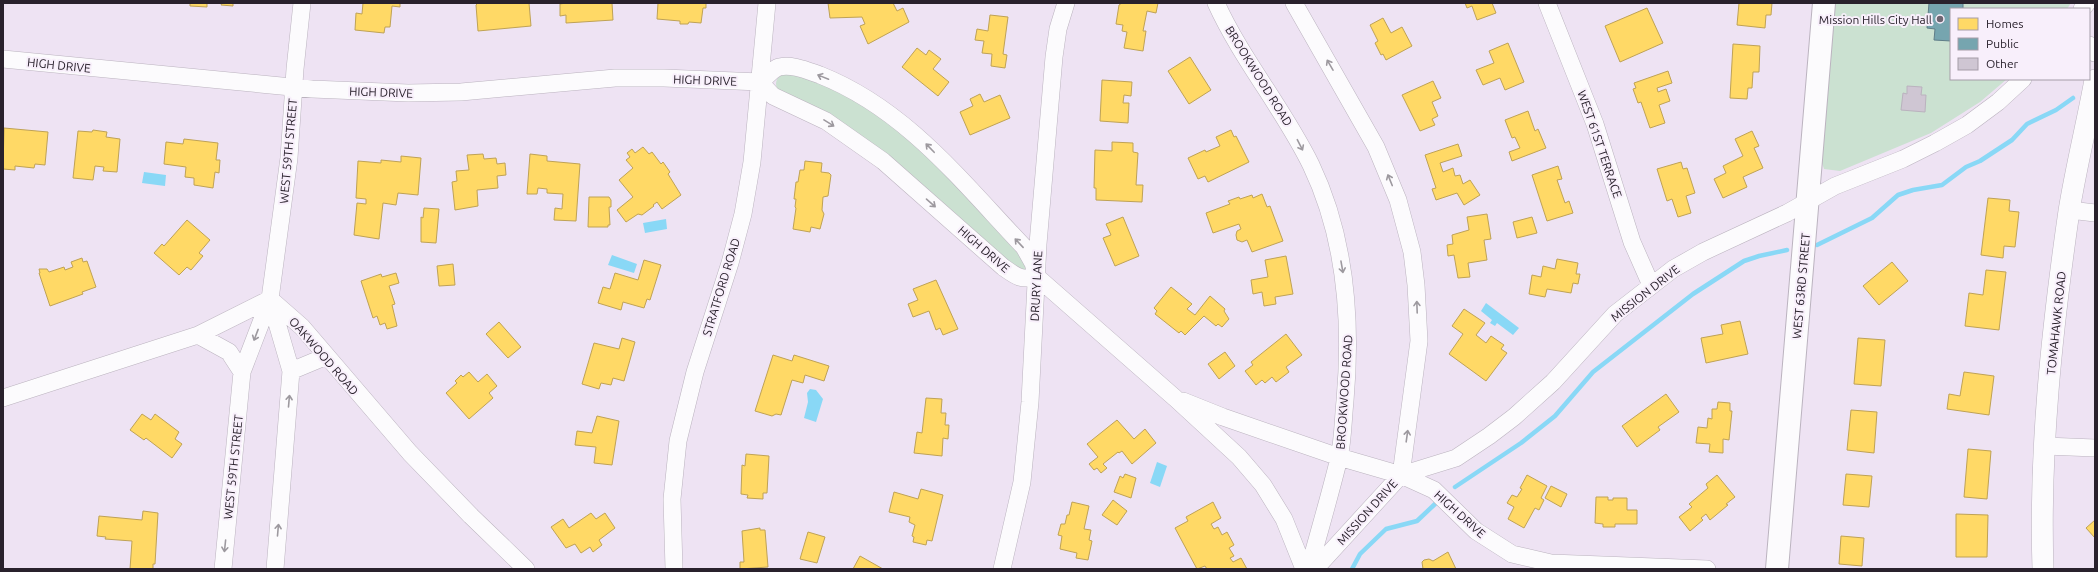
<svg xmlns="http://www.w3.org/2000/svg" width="2098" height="572" font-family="Ubuntu,sans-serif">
<rect width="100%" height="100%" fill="#eee3f3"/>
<path fill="#cbe1d1" d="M1834,3H2071L2067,9H1951V79H2007L1980,102L1931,133L1840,171L1824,169L1821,160Z
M781,75C793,73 806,79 817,83C902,113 965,196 1025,261L1027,268L1024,272L780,93C775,86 774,81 781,75Z"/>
<path fill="#89d8f6" d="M144,172L166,175L165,186L142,183Z
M666,219L667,229L645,233L643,223Z
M612,255L637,264L634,273L608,265Z
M1486,303L1519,328L1513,335L1497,323L1495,326L1490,323L1492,320L1481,311Z
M810,389L816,390L823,399L816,422L804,418L808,402L807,393Z
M1157,462L1167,466L1160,487L1150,483Z"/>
<path fill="#ffd966" stroke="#bfa255" d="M190,3H207V7L190,6Z
M222,3H233V6L221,5Z
M363,3H400V7L392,6L390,27H385L384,33L355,30L356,13L362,14Z
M478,3H529L531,26L478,31L476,5Z
M566,3H612L613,20L566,23V15L560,16V4Z
M658,3H706V8H703L701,23L689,22L688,24H680V21L657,19Z
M828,3H893L897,11L903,8L909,22L868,44L860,26L865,24L862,17L830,18Z
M1122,3H1158L1156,13L1147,11L1143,31H1146L1143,51L1124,48L1127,32L1122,31L1123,25L1116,24L1119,5Z
M1465,3H1492L1496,13L1477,20L1472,6L1467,8Z
M1739,3H1772L1771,15H1766L1765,28L1737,25Z
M1647,8L1663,43L1620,62L1605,26Z
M990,15L1008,17L1003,54L1007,55L1005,68L991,66L992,54L982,53L984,41L975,40L977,29L988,31Z
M1383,18L1391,33L1402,27L1412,46L1386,60L1383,54L1381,55L1375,43L1378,41L1370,25Z
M1508,43L1524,82L1505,90L1500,78L1483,85L1476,70L1494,63L1489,51Z
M1733,44L1760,46L1759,72H1753L1752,88H1748L1747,99L1730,98Z
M917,48L926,55L929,50L941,59L933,69L949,82L938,96L902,67Z
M1190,57L1211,90L1189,104L1168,71Z
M1668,71L1672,83L1657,88L1658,92L1666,89L1670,101L1659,105L1665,123L1650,128L1641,102L1638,103L1633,89L1636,88L1634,83Z
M1102,80L1132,82L1131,96L1124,95L1123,103H1129L1128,123L1100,121Z
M1433,81L1441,98L1432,102L1438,116L1432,119L1435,125L1420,131L1402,95Z
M980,94L984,102L1000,95L1010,118L970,135L960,112L973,106L970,99Z
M1528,111L1535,131L1538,129L1546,148L1512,161L1509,152L1520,148L1515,137L1512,138L1505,120Z
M4,128L48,132L45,165L35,164L34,168L15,166V170L3,169Z
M93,130L107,132L106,137L120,139L117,172L103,171L104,167L95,166L93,180L73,178L78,131L92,132Z
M1231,130L1234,137L1236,136L1249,162L1208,182L1205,176L1198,179L1188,158L1205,150L1206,152L1220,146L1216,137Z
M1752,131L1759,146L1754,148L1763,168L1743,177L1747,187L1723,198L1714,179L1726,173L1723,166L1743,156L1735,139Z
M184,139L218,143L216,160H220L219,173L215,172L213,188L194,185V178L185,177L186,167L164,164L166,142L183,144Z
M1112,142L1133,143V152L1138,153L1136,185H1143L1142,202L1096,200V188H1094L1095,150L1112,151Z
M1458,144L1462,156L1440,163L1443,172L1453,168L1455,176L1460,175L1463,184L1470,180L1480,195L1464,205L1457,193L1436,200L1432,189L1436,188L1425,155Z
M643,147L649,154L652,152L661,164L663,162L670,172L668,174L681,195L662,209L657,202L653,205L654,206L642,215L638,214L626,222L617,210L633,197L619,180L633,168L626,160L630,157L627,153L632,149L635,153Z
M483,154L484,159L496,158L497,164L505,163L506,175L497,176L498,188L477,190L478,206L455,210L452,182L457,181L456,171L469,170L467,155Z
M530,154L547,156V161L580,164L576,221L554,220L555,208L562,209L563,194L547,193V189L538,188L537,194H527Z
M401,156L421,158L418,195L398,193L396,205L383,203L379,239L354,235L357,203L366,204V199L356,198L358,161L381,163V160L401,162Z
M805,161L822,163L821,172L829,173L831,175L828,196L823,197L822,210L824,214L820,229L811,227L810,232L793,229L796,208L795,207L796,199H794L796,182H798L800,170H804Z
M1681,162L1683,169L1687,168L1695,193L1686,196L1691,213L1678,217L1672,199L1667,201L1657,169Z
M1558,166L1562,179L1557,180L1565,203L1569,201L1573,213L1547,221L1532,175Z
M1262,194L1267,207L1270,206L1283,241L1252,252L1247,240L1242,242L1237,240L1236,235L1237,231L1241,229L1239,224L1213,233L1206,213L1230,204L1228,201L1239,197L1240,199L1252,195L1253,198Z
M589,197H609L611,200V207H609L610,225H608V227H588Z
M1988,198L2010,200L2009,211L2019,212L2015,247L2004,246L2003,258L1981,255Z
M424,208L439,209L436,243L421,242V217L423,218Z
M1487,214L1491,239L1484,240L1487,260L1468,263L1470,277L1458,278L1454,255L1448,256L1447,245L1453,244L1452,235L1469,230L1467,217Z
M1123,217L1139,256L1115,266L1103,238L1111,235L1106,224Z
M1532,217L1537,233L1517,238L1513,222Z
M187,220L210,240L199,253L203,256L191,270L187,267L179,275L154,253L162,244L164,246Z
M1286,256L1293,294L1275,297L1276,304L1264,306L1262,292L1253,294L1251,280L1268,277L1265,260Z
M82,258L83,262L87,261L96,287L82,292L83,294L50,306L39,273H40L39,269H47L49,272L64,267L65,270L73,267L71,262Z
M1557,259L1578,263L1576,274H1580L1578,284L1573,283L1571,293L1547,289L1545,297L1529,294L1532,275L1541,277L1543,266L1555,269Z
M644,260L661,265L650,300L647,299L644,308L623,302L621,310L598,303L603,287L610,289L615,273L638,280Z
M1892,262L1908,281L1879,305L1863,286Z
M453,264L455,285L439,286L437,266Z
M1986,270L2006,272L1999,330L1965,326L1969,293L1983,295Z
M396,273L399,283L389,286L395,304L392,305L397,326L387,329L385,323L380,325L377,316L373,318L361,281L381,274L382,277Z
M936,280L958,329L943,335L940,328L936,330L929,311L913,317L908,304L918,300L913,289Z
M1171,287L1192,304L1187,309L1195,315L1210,296L1225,309L1224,311L1229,319L1222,327L1218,324L1216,326L1204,316L1185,335L1181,331L1179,333L1155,314L1157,311L1154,308Z
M1464,309L1485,323L1476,335L1486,343L1491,336L1504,345L1501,349L1507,353L1486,381L1449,354L1463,334L1452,326Z
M1740,321L1748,354L1706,363L1701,338L1723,334L1721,325Z
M499,322L521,347L508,358L486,334Z
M1286,334L1302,355L1286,367L1289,372L1276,382L1272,377L1265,383L1262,380L1256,385L1245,371L1253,365L1251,362Z
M622,338L635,342L624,381L613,378L611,385L601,383L599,389L582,384L594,343L619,349Z
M1858,338L1885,340L1881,386L1854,384Z
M1225,352L1235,366L1219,379L1208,364Z
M773,355L792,361L794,355L829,366L824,381L805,375L803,383L792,380L781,415L776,414L772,416L755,411Z
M469,372L478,382L487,374L497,386L489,393L493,398L469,419L446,393L457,383L455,381L461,375L463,377Z
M1964,372L1994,376L1989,415L1947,409L1949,394L1960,396Z
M1666,394L1679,412L1658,427L1660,430L1637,447L1622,426Z
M926,398L942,399L941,413H946L945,425H949L948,439L943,438L942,456L914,453L917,432L922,433Z
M1718,402L1730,403V411H1732L1729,440L1723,439V453L1709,452L1710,444L1696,443L1698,427L1707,428L1708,418L1712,419V409H1717Z
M1851,410L1877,412L1874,453L1847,450Z
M142,414L151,420L155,414L179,432L175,439L182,444L172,458L146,438L144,440L130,430Z
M597,416L619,421L612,465L594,463L596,447L575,445L577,431L592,433Z
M1117,420L1134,439L1145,429L1156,443L1132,464L1122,451L1119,453L1118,452L1103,464L1107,468L1101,473L1097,468L1094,470L1089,464L1098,457L1087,444Z
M1968,449L1991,451L1987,499L1964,497Z
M746,454L769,456L767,493H763V499L747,498L748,495L741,494L742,465L745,466Z
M1125,474L1136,478L1131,498L1114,492L1120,476L1123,478Z
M1846,474L1872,476L1869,507L1843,505Z
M1527,475L1547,486L1541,498L1544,500L1539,510L1535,508L1524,528L1508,519L1514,507L1507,503L1512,495L1517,497L1522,489L1520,488Z
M1717,475L1735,497L1726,504L1728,505L1710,520L1706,514L1701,518L1703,520L1690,531L1679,517L1692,507L1689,504L1708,488L1706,484Z
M1551,486L1567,494L1561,507L1545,498Z
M921,489L943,495L932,541L927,540L926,545L913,542L914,537L912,536L915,525L909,522L910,517L889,512L894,492L918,499Z
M1596,497H1608V500H1613V498H1627V510H1637V524H1615V527H1603V524L1595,523Z
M1113,500L1127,511L1117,525L1102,515Z
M1072,502L1089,506L1084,529L1091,530L1089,540L1092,541L1088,560L1076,558L1077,553L1060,549L1062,536L1058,535L1061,524H1065L1067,515H1069Z
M1213,502L1221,518L1211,524L1214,529L1218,527L1222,535L1227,532L1234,545L1229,548L1234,556L1230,558L1233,562L1241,558L1247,569H1207L1205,566L1197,569L1175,528L1188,521L1186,517Z
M143,511L158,513L155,564H153V569H130L132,541L105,539L106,537L97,536L99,516L142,520Z
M591,513L596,519L605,513L615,528L599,540L602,545L593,552L590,547L581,553L575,544L566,548L551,527L563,519L569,528Z
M1956,514L1988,515L1987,557H1956Z
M2095,520V538L2086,528Z
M760,528V530H765L768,567L740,569V562H744L742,531Z
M808,532L825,537L817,563L800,559Z
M1841,536L1864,538L1862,566L1839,564Z
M1448,552L1456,569H1423L1422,562L1424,560L1429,559L1433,561Z
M860,556L883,569H853Z"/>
<path fill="#76a5af" stroke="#5f7d88" d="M1929,3H1963V9H1951V41L1934,40L1935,29L1927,28Z"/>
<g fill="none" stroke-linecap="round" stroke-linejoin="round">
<path stroke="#89d8f6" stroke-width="4.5" d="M1817,245L1872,218L1898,195L1913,190L1942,185L1966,167L1980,161L2012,140L2027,124L2056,110L2073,98
M1455,487L1521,443L1555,416L1593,372L1693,294L1744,261L1759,256L1787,250
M1352,569L1360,554L1386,529L1417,521L1435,504"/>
</g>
<path fill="#cfc6d3" stroke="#bab2be" d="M1907,86L1922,87L1921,95H1926L1925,112L1901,110L1903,93L1907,94Z"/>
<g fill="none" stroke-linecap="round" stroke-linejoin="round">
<g stroke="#bbb3bf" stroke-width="18">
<path id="minor" d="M1216,3C1242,60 1283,108 1311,165C1346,238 1352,321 1345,401C1343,420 1343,440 1339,458C1330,495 1319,532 1309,569
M1294,3L1376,147L1398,200L1412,252L1416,285L1419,341L1401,475
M1547,3L1595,124L1632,242L1651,285
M2082,9L2087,3
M3,59L312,89L408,93L461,92L615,78H664L760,82C766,78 772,69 779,67C793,64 808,71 820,75C906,109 962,182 1024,247L1033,263L1037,277L1175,398L1239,457L1263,485L1284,519L1304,569
M760,82L773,96L826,121L883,161L1003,267C1017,277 1020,280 1037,277
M2070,210L2095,213
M270,299L302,327L410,453L471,516L526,569
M270,299L291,371L275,569
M198,335L229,352L242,372
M291,371L327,356
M3,398L198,335L270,299
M1183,401L1223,417L1339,457L1401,475L1434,490L1476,531L1512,554L1551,563L1707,569
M2045,446L2095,448
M223,569L242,372L270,299L289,158L295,69L302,3
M674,569L672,499L678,441L695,372L730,263L743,214L752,162L767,3
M1002,569L1022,482L1030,402L1038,244L1054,57L1058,29L1066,3
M1315,569L1401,475L1456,458L1489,436L1514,417L1553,382L1615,314L1673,269L1703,252L1787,213L1835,186L1903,159L1935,143L1967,125L1998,102L2023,79"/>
</g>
<g stroke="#bbb3bf" stroke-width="22">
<path id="tertiary" d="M2089,47L2095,51
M2043,569C2039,450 2052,329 2069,211C2076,167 2087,124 2095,80"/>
</g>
<g stroke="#bbb3bf" stroke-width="24">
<path id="secondary" d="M1777,569L1824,3"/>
</g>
<use href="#minor" stroke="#fcfbfd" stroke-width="17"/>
<use href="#tertiary" stroke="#fcfbfd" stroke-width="21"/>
<use href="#secondary" stroke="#fcfbfd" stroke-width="22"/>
</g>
<defs><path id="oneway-shaft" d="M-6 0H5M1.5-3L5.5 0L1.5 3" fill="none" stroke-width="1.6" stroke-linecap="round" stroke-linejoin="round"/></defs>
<g stroke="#9d999f">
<use href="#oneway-shaft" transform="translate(1330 65) rotate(-120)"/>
<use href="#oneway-shaft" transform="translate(823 77) rotate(-158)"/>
<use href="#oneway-shaft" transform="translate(829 123) rotate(32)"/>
<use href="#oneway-shaft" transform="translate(1300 145) rotate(63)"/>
<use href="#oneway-shaft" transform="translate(930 148) rotate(-134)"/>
<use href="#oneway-shaft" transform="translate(1390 180) rotate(-112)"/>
<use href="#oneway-shaft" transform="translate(931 203) rotate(41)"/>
<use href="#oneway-shaft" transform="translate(1019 243) rotate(-133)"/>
<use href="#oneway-shaft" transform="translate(1342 267) rotate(80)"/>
<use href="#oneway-shaft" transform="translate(1417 307) rotate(-92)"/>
<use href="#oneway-shaft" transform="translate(256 335) rotate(111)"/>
<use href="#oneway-shaft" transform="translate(289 401) rotate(-85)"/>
<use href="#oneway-shaft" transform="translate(1407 436) rotate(-82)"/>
<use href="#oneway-shaft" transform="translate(278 530) rotate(-85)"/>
<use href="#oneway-shaft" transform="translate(225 546) rotate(96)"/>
</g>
<circle fill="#6e6572" stroke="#f8effb" stroke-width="1.5" cx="1940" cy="19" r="4"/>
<g text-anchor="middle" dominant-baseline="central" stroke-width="4" stroke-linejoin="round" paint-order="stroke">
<g font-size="12" fill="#29212c" stroke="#f8effb" text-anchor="end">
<text x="1932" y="19">Mission Hills City Hall</text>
</g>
<g font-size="12" fill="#29212c" stroke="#f8effb">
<text transform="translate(59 65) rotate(6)">HIGH DRIVE</text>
<text transform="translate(1259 76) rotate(58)">BROOKWOOD ROAD</text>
<text transform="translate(705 80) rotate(2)">HIGH DRIVE</text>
<text transform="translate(381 92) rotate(2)">HIGH DRIVE</text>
<text transform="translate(1600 144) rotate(71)">WEST 61ST TERRACE</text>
<text transform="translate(288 151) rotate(-85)">WEST 59TH STREET</text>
<text transform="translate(984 249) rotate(41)">HIGH DRIVE</text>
<text transform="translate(1036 286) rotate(-87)">DRURY LANE</text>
<text transform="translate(1801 286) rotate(-85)">WEST 63RD STREET</text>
<text transform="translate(721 287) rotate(-73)">STRATFORD ROAD</text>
<text transform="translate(1645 293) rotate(-38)">MISSION DRIVE</text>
<text transform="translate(2056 323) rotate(-84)">TOMAHAWK ROAD</text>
<text transform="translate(324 356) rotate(49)">OAKWOOD ROAD</text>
<text transform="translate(1344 392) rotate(-86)">BROOKWOOD ROAD</text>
<text transform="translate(233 467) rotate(-84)">WEST 59TH STREET</text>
<text transform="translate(1367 512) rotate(-48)">MISSION DRIVE</text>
<text transform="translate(1460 514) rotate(42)">HIGH DRIVE</text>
</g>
</g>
<rect width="2098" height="572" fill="none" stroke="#29212c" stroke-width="8"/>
<rect x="1950" y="8" width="140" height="72" fill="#f8effb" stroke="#a59da8"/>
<rect x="1958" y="18" width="20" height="12" fill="#ffd966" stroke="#a59da8"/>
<text x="1986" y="28" font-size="12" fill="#29212c">Homes</text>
<rect x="1958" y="38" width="20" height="12" fill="#76a5af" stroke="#a59da8"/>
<text x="1986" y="48" font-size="12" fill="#29212c">Public</text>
<rect x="1958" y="58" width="20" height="12" fill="#cfc6d3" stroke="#a59da8"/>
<text x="1986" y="68" font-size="12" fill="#29212c">Other</text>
</svg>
